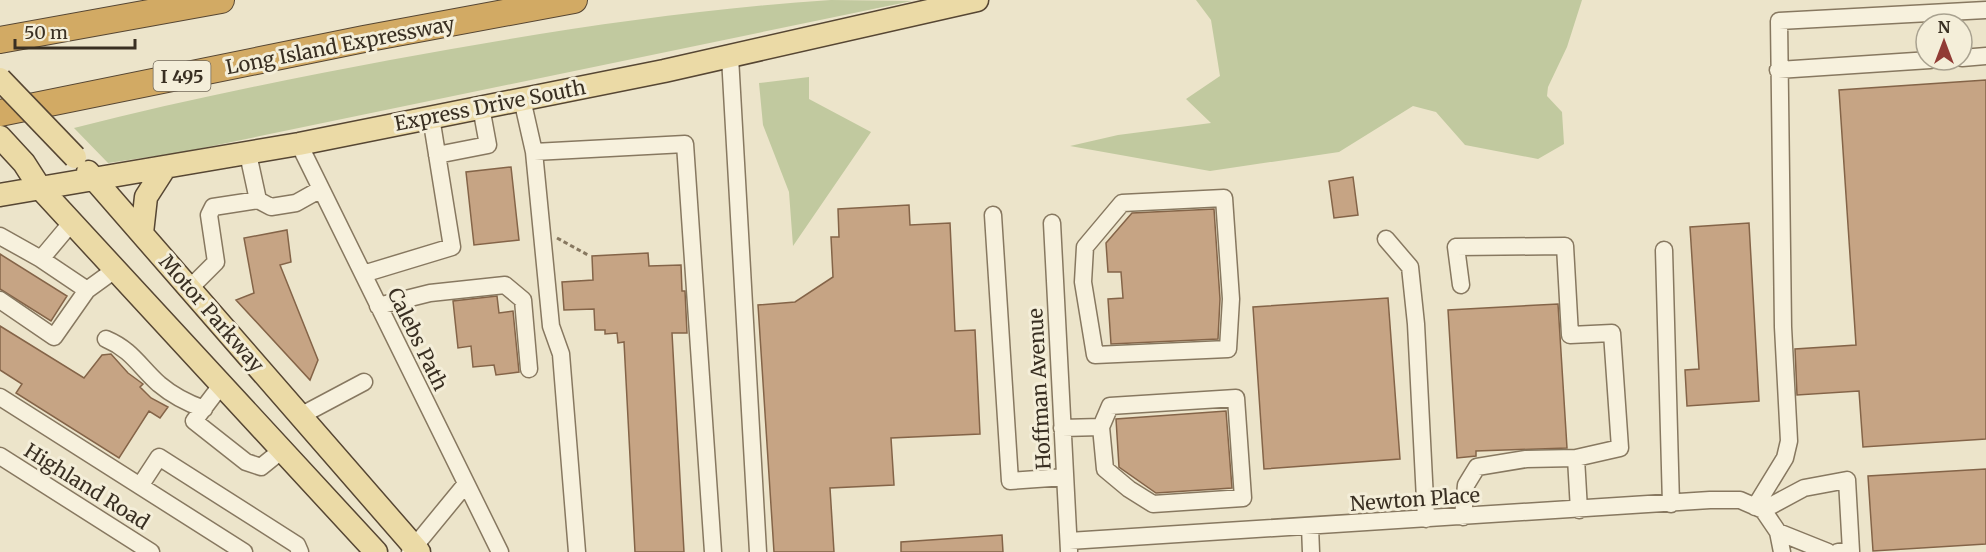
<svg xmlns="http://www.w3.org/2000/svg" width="1986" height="552" font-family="Merriweather,serif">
<rect width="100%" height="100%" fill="#ece4ca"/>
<path fill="#c1c99f" d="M831,0L912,1L183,152L108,163L74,128C178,101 284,80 390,60C536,33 682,10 831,0Z
M1196,0H1582L1567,47L1548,87L1547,96L1562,112L1564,144L1538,159L1465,145L1436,112L1413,106L1339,152L1210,171L1070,146L1118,135L1211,123L1186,99L1220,76L1211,20Z
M809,77V99L871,132L793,246L789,192L763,125L759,83Z"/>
<path fill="#c6a484" stroke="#846448" stroke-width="1.5" d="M1986,80V439L1863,447L1859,391L1797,395L1795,349L1856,345L1839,90Z
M511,167L519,240L474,245L466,172Z
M1353,177L1358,215L1334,218L1329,181Z
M909,205L910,225L950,223L955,331L975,330L980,434L891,438L894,485L830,488L834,552H774L758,305L795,302L833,277L831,237H839L838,209Z
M1214,209L1220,299L1218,339L1111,344L1108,299L1123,298L1121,272H1108L1106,243L1132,213Z
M1749,223L1759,401L1687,406L1685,370L1699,369L1690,227Z
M287,230L291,262L280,265L318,360L310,380L236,300L254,293L244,238Z
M648,253L649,266L681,265L682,291H685L687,333H672L684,552H635L624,342L618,343L617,333L605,334V330H595L594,309L564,310L562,282L593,280L592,256Z
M0,254L67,296L51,321L0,289Z
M497,296L499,313L513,311L519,372L496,375L494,365L473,367L471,346L458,348L453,301Z
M1388,298L1400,459L1264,469L1253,307Z
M1558,304L1567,448L1476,451V456L1457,458L1448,310Z
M0,326L84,378L102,355L111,354L128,373L143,384L140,387L151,398L168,407L160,418L149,411L119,458L16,393L22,384L0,370Z
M1226,411L1232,488L1156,493L1119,467L1116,419Z
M1986,469V544L1873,551L1868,476Z
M1002,535L1003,552H901V542Z"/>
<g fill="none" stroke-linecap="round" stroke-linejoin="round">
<g stroke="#877860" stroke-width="19">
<path id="minor" d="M730,57L758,552
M1962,58L1986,56
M1778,70L1930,60
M522,99L534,152L551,326L561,354L577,552
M299,144L500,552
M534,152L685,144L713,552
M248,154L258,200
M437,155L488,145L481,107
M1224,198L1231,299L1228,349L1095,355L1083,282L1085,247L1122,203Z
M993,215L1010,481L1065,477
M72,222L41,259L87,290L116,269
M1052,223L1069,551
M0,236L41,259
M1386,239L1410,267L1416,324L1426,519
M1664,250L1671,504
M363,274L452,247L431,117
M1461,285L1456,247L1565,246L1570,335L1612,333L1620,448L1576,458L1579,510
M190,288L216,262L209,215L213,207L258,200L271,207L296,203L321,189
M0,300L54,337L87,290
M378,306L430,293L505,285L523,300L529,369
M106,339C132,350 139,366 159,384C172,395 187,403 204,409
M222,384L194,421L246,462L261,467L282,450
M0,397L244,552
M300,416L364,382
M1062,428L1101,427L1110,406L1236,398L1243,498L1153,504L1129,489L1105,469L1101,427
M0,456L151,552
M140,486L159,457L297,545L300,552
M1755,507L1785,458L1789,441L1783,327L1779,21L1986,10
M1763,510L1804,488L1847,480L1851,551L1838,552
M1763,510L1778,532L1782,552
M1463,517L1466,485L1477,467L1526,459L1576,458
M1310,526L1311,552
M1778,532L1828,552
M1069,541L1710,500H1740L1763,510
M410,552L465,485"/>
</g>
<g stroke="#564633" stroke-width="25">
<path id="major" d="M0,137L24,163L40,188L376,552
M88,172L419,552
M0,195L299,144L664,71L977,0
M142,233L146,197L164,169"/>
</g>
<g stroke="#564633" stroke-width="28">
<path id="highway" d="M0,40L221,0
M0,113L364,39L574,0"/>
</g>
<path stroke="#877860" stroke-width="3" stroke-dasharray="4.5 3" stroke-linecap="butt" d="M557,238L588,255"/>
<use href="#minor" stroke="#f7f1dd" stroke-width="16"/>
<use href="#major" stroke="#ebdaa6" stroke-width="22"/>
<use href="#highway" stroke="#d2aa64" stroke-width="26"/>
<g stroke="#564633" stroke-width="25" stroke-linecap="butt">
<path id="major-bridge" d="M0,79L75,157"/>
</g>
<use href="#major-bridge" stroke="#ebdaa6" stroke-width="22"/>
</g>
<g text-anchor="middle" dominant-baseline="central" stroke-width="6" stroke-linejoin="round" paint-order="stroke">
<rect fill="#f4eed9" stroke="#716859" stroke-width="1.5" x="153.5" y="61" width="57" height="30" rx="4.5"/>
<g font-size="18" font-weight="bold" fill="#392f22">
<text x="182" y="76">I 495</text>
</g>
<g font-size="20" fill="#392f22" stroke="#f4eed9">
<text transform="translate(340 45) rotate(-11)">Long Island Expressway</text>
<text transform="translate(490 105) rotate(-11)">Express Drive South</text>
<text transform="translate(212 313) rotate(49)">Motor Parkway</text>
<text transform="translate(418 339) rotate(64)">Calebs Path</text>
<text transform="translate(1039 389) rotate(-93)">Hoffman Avenue</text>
<text transform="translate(87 486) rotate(32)">Highland Road</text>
<text transform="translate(1415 499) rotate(-4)">Newton Place</text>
</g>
</g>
<g transform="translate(1944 42)"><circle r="28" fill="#f4eed9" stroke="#a9a290" stroke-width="1.5"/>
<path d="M0-4.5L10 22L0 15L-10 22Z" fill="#913b35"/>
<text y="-9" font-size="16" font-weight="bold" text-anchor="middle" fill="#392f22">N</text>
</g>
<path d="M15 39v9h120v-9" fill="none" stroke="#392f22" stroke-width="3"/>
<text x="24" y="39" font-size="18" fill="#392f22" stroke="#f4eed9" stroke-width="4.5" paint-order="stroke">50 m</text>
</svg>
